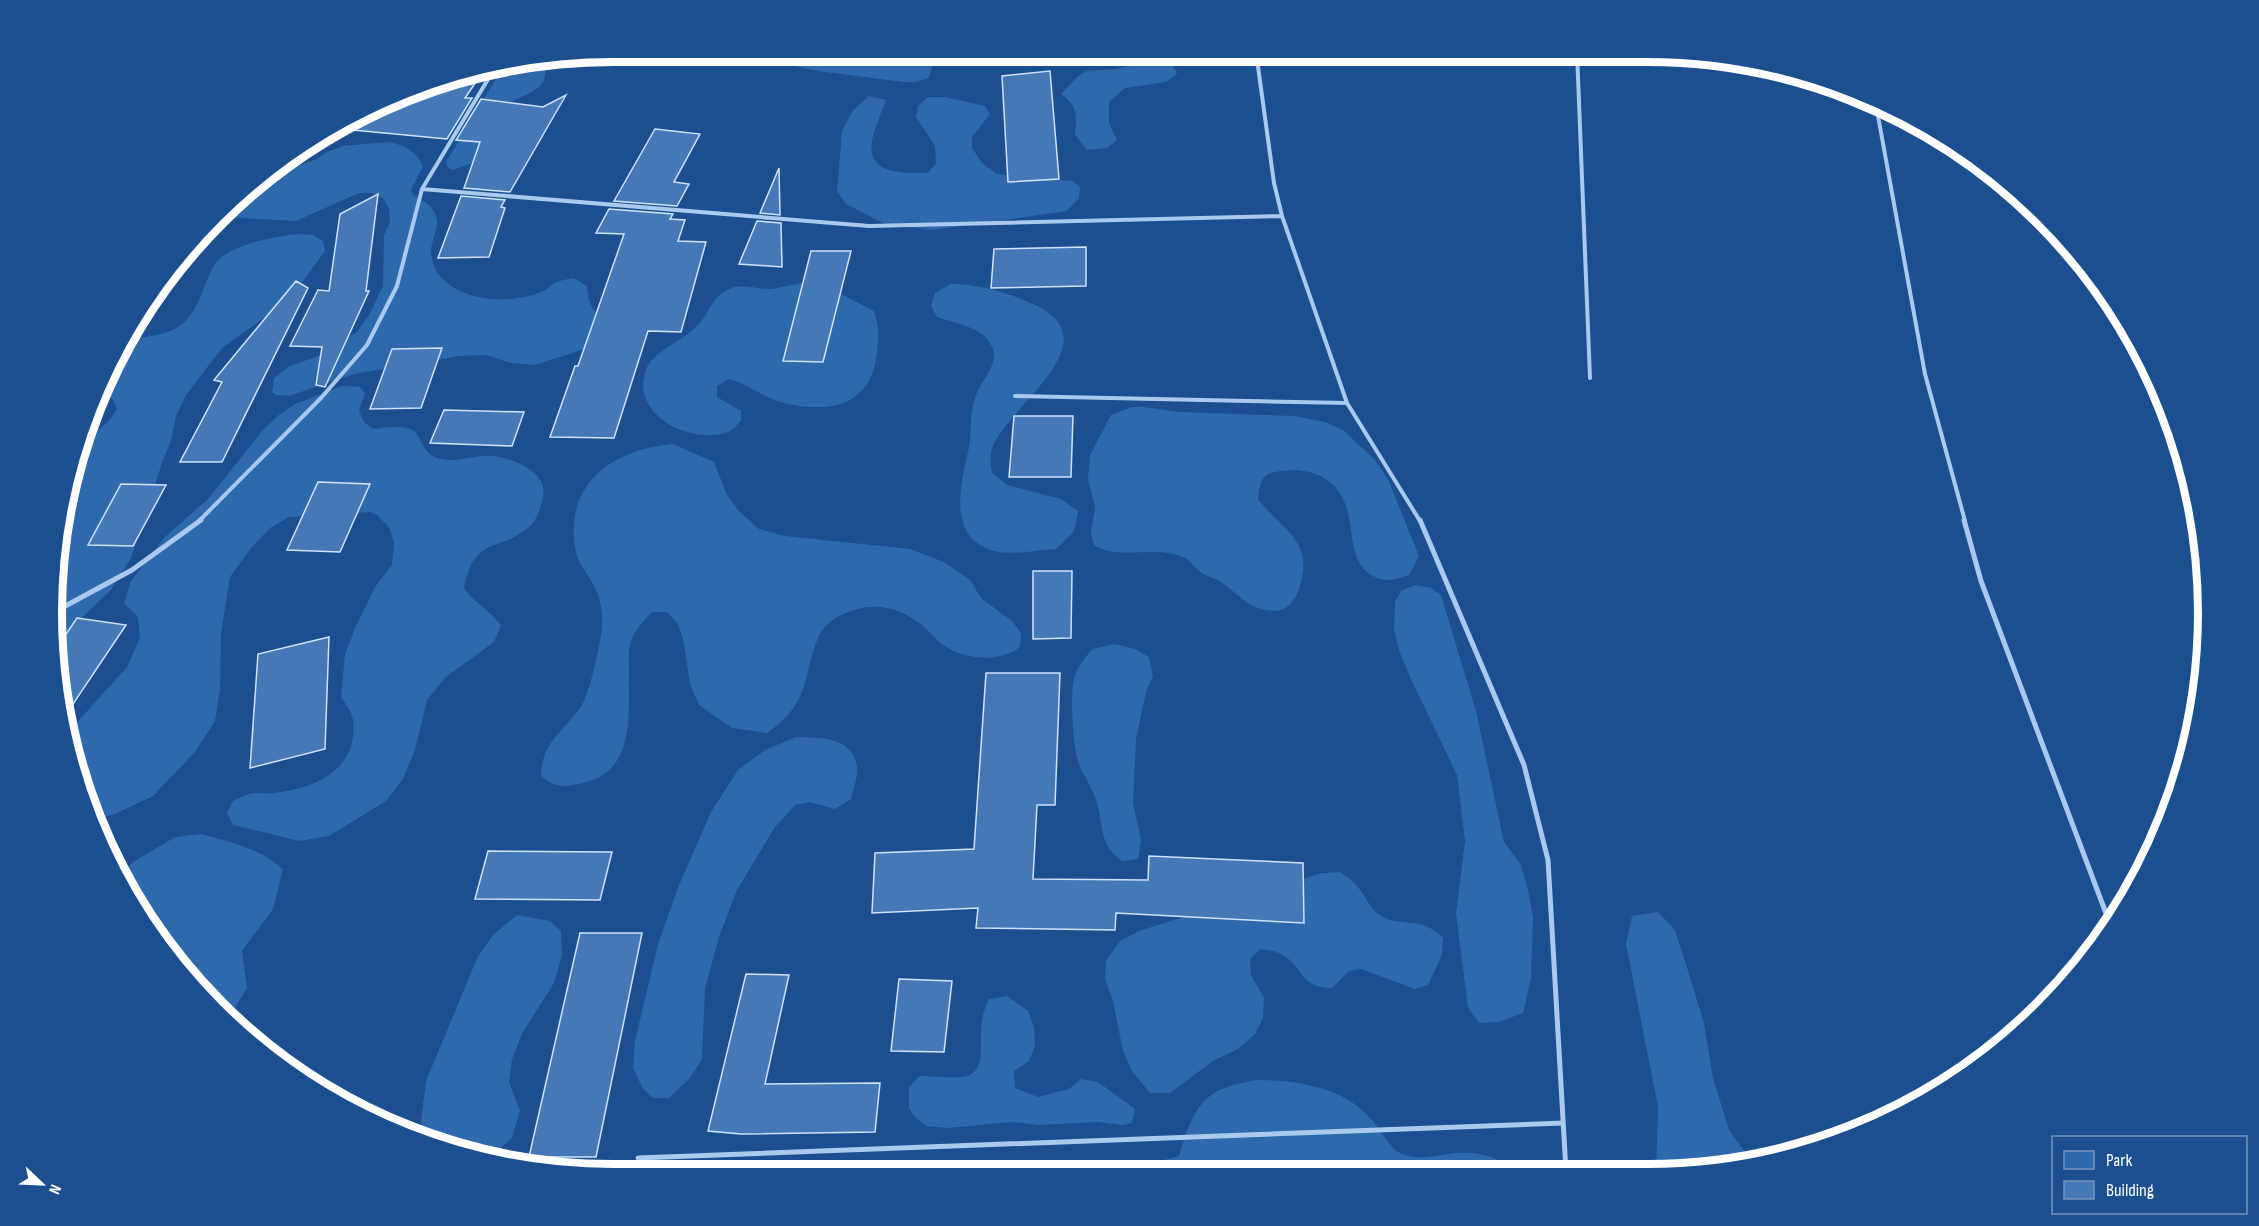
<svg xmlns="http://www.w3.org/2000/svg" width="2259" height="1226" font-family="'Sofia Sans Condensed',sans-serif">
<rect width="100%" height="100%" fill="#1b4f8f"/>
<path fill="#2e69ad" d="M767,51C780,51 797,48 809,52C830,57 851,63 873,63C893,62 920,46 932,67L929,78L916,82H903L818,71L791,65L767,57Z
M1154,61C1166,62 1173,62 1177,74L1166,82L1125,88L1109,102V123L1117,140L1107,148L1087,150L1075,135C1077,115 1078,106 1061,94L1078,76L1087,71L1116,69Z
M549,62C545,69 546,73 544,80C540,92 509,102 497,107L504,152L453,170L448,168L446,162L502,69Z
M869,96L886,100C882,112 876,124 873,136C863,175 902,173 928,173L936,163L935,146L916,117L918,106L928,97H945L985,106L990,114L972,137V148L982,163L997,174L1073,181L1080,187L1079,198L1067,211L932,230L885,224L846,204L837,191L842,131L853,110Z
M387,142C403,144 417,151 423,166L411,190L413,195C424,201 435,206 437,221C438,230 431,241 431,252C433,292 485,304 518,298C527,297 538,294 545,290C549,288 552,284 556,282C561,280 569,279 574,278L587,286C588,303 591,309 604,319L591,347L535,365L511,363L486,355L459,356L354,374L289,396L276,395L272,392L274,378L290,366L318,356L357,332L369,315L383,286L384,235L390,222L389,209L384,199L372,193H359L296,221L224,217L259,180L317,159L325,153L343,146Z
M299,234L313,235L323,241L325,251L298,288L278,308L222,348L186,395L176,416L171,441L163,460L131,558L110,591L53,645L70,468L85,434C102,430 108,423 117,409L114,401L105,391L128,340C146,336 166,336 181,325C198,312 203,287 212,269C222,245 276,236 299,234Z
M807,282L824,285L874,311C879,326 879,337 877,352C872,406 830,414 784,403C764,398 748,384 729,379L717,386V397L741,411V420C738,424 733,430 728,432C692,445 632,417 645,373C650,352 681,342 695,328C711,314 710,294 735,287C746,284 760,290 772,289C783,287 796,284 807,282Z
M951,284C980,284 1009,293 1035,305C1113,341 1009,406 993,446C989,455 991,464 992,473L1007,485L1061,499L1078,511L1074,532L1056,549C1033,550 1001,559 980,545C948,526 963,476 969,447C973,426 968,415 977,393C984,376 1002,361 990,343C981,327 954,323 937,317L931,306L935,293Z
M342,386L360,387L365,393L359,411L364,422L373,429C385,428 399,425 410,429C426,435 417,460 451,460C464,460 478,455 492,456C512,458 549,472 543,497C541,507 537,520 530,526C498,554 475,534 464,588C474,603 490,610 501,625L494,642L446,677L427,700L415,750L403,779L386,801L329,836L299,841L233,825L227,813L233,801C239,798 247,794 254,793C261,793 267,794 273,793C307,790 349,775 353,736C355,719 352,711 341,698L345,654L356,626L375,587L392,565L394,543L389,527L377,515L370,512L289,517L270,528L251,548L230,577L221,633L220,689L215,721L195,752L153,796L115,814L92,821L71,729L127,667L140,638L138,617L124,603L131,581L165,537L209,498L262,431L279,415L295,404Z
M1132,407H1143L1180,412L1294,416L1325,422L1343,430L1374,459L1388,479L1419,556L1409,575C1393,581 1380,583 1366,571C1342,549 1362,501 1324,478C1308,469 1293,469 1275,472C1260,474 1260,486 1258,499C1280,528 1313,540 1301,582C1299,590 1297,597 1291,603C1283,613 1269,612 1258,608C1243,603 1234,590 1221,582C1214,578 1206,576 1200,572C1194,567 1190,560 1183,557C1153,545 1120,561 1094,545L1091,533L1095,507L1088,479L1090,455L1111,415Z
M673,444L714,462L727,495L739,511L759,529L785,536L910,549L944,562L970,580L981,598L1013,622L1021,633L1020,647C998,663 966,660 943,645C936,640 930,632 923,626C896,604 870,601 839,616C811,629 812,667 802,692C794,711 783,722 767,733L732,728L699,705L690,684L684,643L678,624L667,612H652C642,622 634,631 630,645C628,654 629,664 629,673C628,716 636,771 583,783C563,788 557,788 541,776C542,739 566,731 583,703C590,689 597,657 600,641C604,621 603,602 593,584C587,573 579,565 576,552C562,485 612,449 673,444Z
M1415,585L1431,588L1441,595L1476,711L1504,842L1521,865L1528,889L1533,918L1531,978L1523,1013L1499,1022L1479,1023L1468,1008L1456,913L1465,841L1457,775L1410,677L1400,653L1394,630L1395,602L1401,591Z
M1115,644L1135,649L1149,657L1153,676L1146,692L1136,739L1133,803L1141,840L1138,859L1122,861C1098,844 1104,825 1096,800C1092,788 1085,778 1080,767C1073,752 1069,690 1075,676C1078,665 1086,657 1092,649Z
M796,737C821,738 851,736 857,766C859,775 853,789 851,799L835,809L810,802L795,805L775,827L737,890L719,937L705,989L702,1059L690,1078L669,1098H653L643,1089L633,1068L635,1041L658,944L679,885L711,812L738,770L765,750Z
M201,834C233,843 257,847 283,869L273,909L242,951L247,988L230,1016L191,984L122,874L133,862L175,837Z
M1340,872C1345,876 1351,879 1355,884C1364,892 1368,906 1378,914C1398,929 1421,914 1443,938L1442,955L1428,985L1415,989L1361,969L1349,971L1332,988C1297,988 1303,963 1279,953C1273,950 1265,950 1260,949L1250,959L1251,975L1264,998L1263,1018L1255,1034L1238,1049L1213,1061L1170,1093H1150L1132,1071L1123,1051L1113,1001L1105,979L1106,961L1120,941L1139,931L1322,873Z
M1658,912L1675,930L1689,974L1704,1023L1713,1078L1729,1130L1752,1162L1719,1170H1656L1658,1107L1626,944L1632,916Z
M517,915L550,921L561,931L562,955L554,983L523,1032L512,1059L509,1082L520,1111L512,1138L489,1159L467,1156L425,1138L421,1121L426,1081L478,956L494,934Z
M1007,996L1028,1011L1034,1027L1035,1046L1029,1061L1014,1071L1015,1088L1038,1097L1069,1089L1081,1079L1098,1082L1135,1109L1132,1123L1122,1125L1097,1122L1040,1125L1012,1122L948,1128L926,1126L915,1117L909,1108V1087L919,1076C933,1076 948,1078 962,1077C986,1075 980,1047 981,1031C981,1020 984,1009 989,999Z
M1255,1080C1295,1080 1345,1087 1372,1120C1380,1129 1391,1150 1402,1154C1423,1161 1435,1155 1456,1153C1479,1150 1502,1160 1521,1171L1108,1172L1121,1161L1157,1162L1179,1156C1187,1131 1194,1100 1222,1089C1232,1084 1244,1083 1255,1080Z"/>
<path fill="#4478b7" stroke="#cfe3fa" stroke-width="1.5" d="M1050,71L1059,179L1008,182L1002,76Z
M482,73L465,98H472L447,139L342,129L432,81Z
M566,95L510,192L464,188L480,142L456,140L481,99L543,107Z
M655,129L700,134L674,182L689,184L677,206L614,201Z
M779,168L780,215L760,213Z
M378,194L366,291H369L325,387L316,385L322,347L290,346L318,290L329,291L340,214Z
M461,196L505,200L501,207L505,208L489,257L438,258Z
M609,209L673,214L670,219L685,220L678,241L706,242L681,332L648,331L614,438L550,437L575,366H578L624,234L596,233Z
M757,221L781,223L782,267L739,264Z
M1086,247V286L991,288L994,249Z
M811,251H851L823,362L783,361Z
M296,281L308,288L222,462H180L222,382L214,380Z
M442,348L421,408L370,409L392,349Z
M444,410L524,412L512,446L430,443Z
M1014,416H1073L1071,477H1009Z
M318,482L370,484L340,552L287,550Z
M121,484L166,485L133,546L88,545Z
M1033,571H1072L1071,638L1033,639Z
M77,618L126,625L67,713L53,653Z
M329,637L325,749L250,768L258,654Z
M986,673H1060L1055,805H1037L1033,879L1148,880L1149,856L1303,863L1304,923L1116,913L1115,930L976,928L978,908L872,913L875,853L974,849Z
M488,851L612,852L600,900L475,899Z
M580,933H642L596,1157H529Z
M746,974L789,975L765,1084L880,1083L875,1132L741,1134L708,1131Z
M899,979L952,981L944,1052L891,1051Z"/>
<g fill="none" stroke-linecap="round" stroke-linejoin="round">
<path stroke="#a9c9ee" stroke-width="4" d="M1577,52L1590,378
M493,71L422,189L869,226L1282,216L1274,183L1256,52
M1876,105L1925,374L1965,521
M1282,216L1347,403L1420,521
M1015,396L1347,403
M199,521L321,398L367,345L397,286L422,189"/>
<path stroke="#a9c9ee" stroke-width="5" d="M1420,520L1524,765L1548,860L1566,1171
M1964,520L1981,581L2110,924
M56,611L132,570L201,520
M638,1158L1563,1123"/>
</g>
<path d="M0 0H2259V1226H0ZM613 62H1647A551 551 0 0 1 2198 613V613A551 551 0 0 1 1647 1164H613A551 551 0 0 1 62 613V613A551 551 0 0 1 613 62Z" fill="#1b4f8f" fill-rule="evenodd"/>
<path fill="none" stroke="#fff" stroke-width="8" d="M613 62H1647A551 551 0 0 1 2198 613V613A551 551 0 0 1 1647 1164H613A551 551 0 0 1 62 613V613A551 551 0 0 1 613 62Z"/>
<rect x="2052" y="1136" width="195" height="78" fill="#1b4f8f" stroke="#7695bc" stroke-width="1.5"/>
<rect x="2064" y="1151" width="30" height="18" fill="#2e69ad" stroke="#7695bc" stroke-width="1.5"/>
<text x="2106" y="1166" font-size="18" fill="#ffffff">Park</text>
<rect x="2064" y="1181" width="30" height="18" fill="#4478b7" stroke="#7695bc" stroke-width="1.5"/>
<text x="2106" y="1196" font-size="18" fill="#ffffff">Building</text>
<g transform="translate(42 1184) rotate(113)" stroke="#1b4f8f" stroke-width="4.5" paint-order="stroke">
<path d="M0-4.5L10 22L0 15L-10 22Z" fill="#ffffff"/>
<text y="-9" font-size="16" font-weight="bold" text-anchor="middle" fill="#ffffff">N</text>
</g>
</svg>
